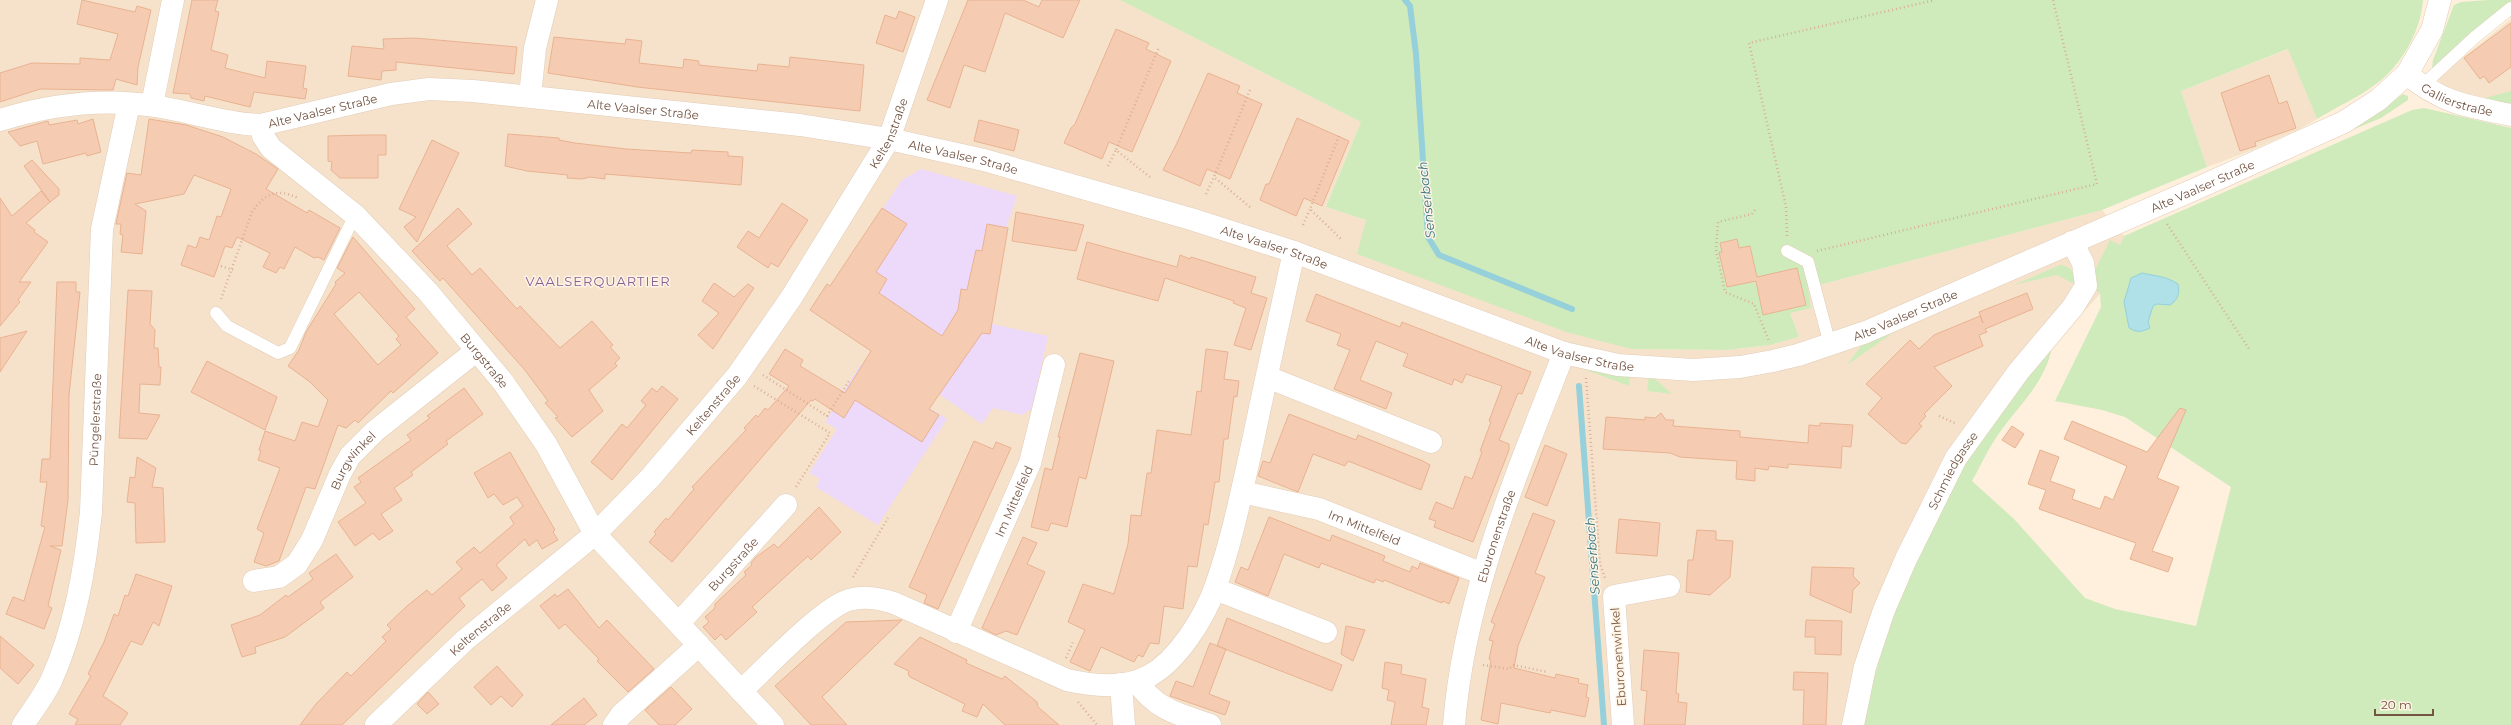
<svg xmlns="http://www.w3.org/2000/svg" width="2511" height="725" font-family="Montserrat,sans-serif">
<rect width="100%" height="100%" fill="#fef0dc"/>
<path fill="#f6e2ca" d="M0,0H1120L1361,122L1326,207L1366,220L1631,349L1727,350L1770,345L1799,337L1790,313L1808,288L2102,210L2124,236L2099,295L2031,371L1916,553L1882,648L1862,725H0Z
M2511,19V105L2467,96L2441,83L2437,78Z
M2289,49L2317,119L2300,129L2250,151L2207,167L2181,91Z"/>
<path fill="#edd9f9" d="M921,169L1017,196L1006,228L992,324L1048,336L1032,409L1022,415L993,408L982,424L939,394L850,258L902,180Z
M860,365L947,419L878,525L816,487L820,479L809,473L837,429L825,422Z"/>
<path fill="#cfebbb" d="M1120,0H2423C2421,31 2401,66 2376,84C2358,98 2336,107 2317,119L2288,49L2181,91L2207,167L2102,210L1808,288L1811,308L1790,313L1799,337L1770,345L1727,350L1631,349L1566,332L1357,254L1366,220L1326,207L1361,122Z
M2488,0H2511V5L2435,71L2432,68L2433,60L2454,5L2461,2Z
M2511,91V105L2481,99Z
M2403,94L2408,96V100L2381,118L2340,135Z
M2424,108L2511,128V725H1862L1882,648L1916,553L1968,454L2031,371L2052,347C2045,385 2016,407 1996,438C1987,451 1980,467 1972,481L2014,519L2085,598L2115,609L2196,626L2231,487L2125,417L2102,410L2055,401L2101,307L2100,294L2089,282L2110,240L2120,245L2124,236L2412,110Z
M2060,265C2072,266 2075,273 2074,284L2057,275L2014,285Z
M1889,333L1890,335L1847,365L1863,343Z
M1570,364L1630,375L1629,386Z
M1649,376L1654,378L1672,394L1647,391Z"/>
<path fill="#b0e0e8" stroke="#96d0da" d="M2142,273C2155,276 2166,276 2178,284C2180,293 2178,300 2170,305L2157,304L2153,306L2148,322L2150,328C2142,332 2137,333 2129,328L2124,302L2131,278Z"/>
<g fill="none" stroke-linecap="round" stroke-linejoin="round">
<path stroke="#96d0da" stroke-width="6" d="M1405,0L1410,6L1416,54L1428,237L1439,255L1572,309
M1579,386L1604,725"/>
</g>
<path fill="#f5ccb2" stroke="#e9b291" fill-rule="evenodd" d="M82,0L135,12L137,6L151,10L138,67L137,85L116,79L113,90L40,89L0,102V73L32,63L80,64V58L110,60L118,34L77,24Z
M192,0H218L215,11L219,12L211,50L228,55L225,68L265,78L267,61L306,66L303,88L307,89L305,99L254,92L250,107L205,96L204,101L191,98L190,94L173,93Z
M968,0H1023L1039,7L1042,0H1080L1063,38L1005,13L985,72L964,65L950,108L927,100Z
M899,11L915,17L903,52L876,43L885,15L896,19Z
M2511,23V67L2489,83L2484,76L2480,79L2464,58Z
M1116,29L1149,43L1146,49L1171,61L1132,152L1109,142L1102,159L1064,143L1071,128L1075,124Z
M554,37L625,44L626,39L642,41L639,63L683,68L684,59L699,61V65L757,71L758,64L789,67L790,57L864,65L860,111L637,87L548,73Z
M415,38L517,47L514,74L396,62V70L382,71L381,80L348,76L352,46L384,49L383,39Z
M1208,73L1240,86L1237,93L1262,104L1230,179L1207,169L1200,186L1163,170L1177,143Z
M2269,75L2279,104L2287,101L2296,128L2255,142L2256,146L2240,151L2221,93Z
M1297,118L1349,141L1322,206L1304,198L1296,216L1260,200L1266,184H1269Z
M93,119L101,152L87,156L86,153L43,164L37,141L20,146L8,132L48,121L49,125L77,120L78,124Z
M149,119L186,125L223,137L256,154L278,169L266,189L307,213L309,210L340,228L324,260L318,257L314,258L295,247L284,269L280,267L276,273L263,267L270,253L237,237L232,248L225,246L214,277L181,265L188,245L196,248L200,237L209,240L217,216L221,217L231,189L194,175L184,194L135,204L146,211L142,254L121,252L123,235L120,234L121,224H116L117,219L127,173L141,175Z
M979,120L1019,130L1014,151L974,141Z
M508,134L559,138V140L575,143L626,149L691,153L692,150L728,152V156L743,157L741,185L605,174V179L590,177L582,179L567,178L568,175L527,171L505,166Z
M365,135H386V155H378V178H340L331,170L332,162L328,161V136Z
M432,140L459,153L417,242L404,227L416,217L399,209Z
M32,160L59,189V195L50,202L24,166Z
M41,191L50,202L26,223L35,230L34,232L48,242L19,282H31L18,300L20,302L0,326V198L12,216Z
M782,203L808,220L778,267L771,263L768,268L737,247L748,231L759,238Z
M458,208L472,224L447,246L472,275L480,268L517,309L520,306L560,348L592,321L613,345L610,347L620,358L615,363L617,366L589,390L603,411L572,437L555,418L558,417L545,403L548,401L524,369L443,278L440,281L412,251Z
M882,208L907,224L876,272L887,279L879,293L942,336L958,310L961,289L967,290L976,250L982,251L987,224L1008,228L990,334L982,333L929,409L939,415L922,442L855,400L844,418L815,399L813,401L811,400L672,562L649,542L656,534L654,532L666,518L668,520L694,489L692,487L746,430L744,428L756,415L758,417L765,408L768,410L789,386L769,374L785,349L803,360L800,366L845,393L871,351L810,310L827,284L830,286Z
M1016,212L1084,225L1076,251L1012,241Z
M353,237L415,309L406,317L438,353L393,393L391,391L358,423L355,420L346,428L338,425L315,489L306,487L279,561L266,566L254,562L264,533L257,529L280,468L258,460L261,451L259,450L265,431L295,441L302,422L318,427L328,400L310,382L288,366L299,350L306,332L336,284L335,282L345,273L337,268ZM359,292L399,336L396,339L401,345L378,365L334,314Z
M1737,239L1739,248L1750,246L1757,277L1797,268L1806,305L1763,315L1756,281L1727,287L1719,252H1722L1720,243Z
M1087,242L1177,267L1180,255L1190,259L1191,257L1256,277L1251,293L1267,298L1251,350L1234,345L1246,308L1233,303L1234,301L1165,278L1158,301L1077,279Z
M57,282H76V292H80L69,395L68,500L62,546H50L61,550L48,606L52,608L44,629L6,614L13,597L24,601L45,527L41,526L47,482H40L42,459H50Z
M714,283L734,297L748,284L754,288L713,349L698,335L719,313L702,301Z
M128,290L152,291L150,324L155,330L154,348H158L159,367H161L160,385L140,384L139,413L160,415L147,439L119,438Z
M2027,293L2033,309L1985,329L1987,332L1979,335L1983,346L1934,367L1952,386L1924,414L1926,416L1919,424L1922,426L1906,444L1901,443L1868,414L1882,398L1866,384L1910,340L1919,349L1934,335L1980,316L1983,323L1979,312Z
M1316,294L1400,327L1402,322L1531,372L1522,394L1518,393L1499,440L1509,444V450L1473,542L1434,527L1436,521L1429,519L1436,502L1453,509L1465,476L1472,479L1482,452L1480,451L1491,422L1489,421L1502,386L1466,374L1462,383L1454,379L1452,385L1403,366L1408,354L1376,341L1360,380L1392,393L1386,409L1334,389L1350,350L1337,345L1341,334L1306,321Z
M27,331L0,372V338Z
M1206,349L1228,352L1224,379L1239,381L1237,397L1234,396L1228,439H1224L1219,482H1215L1208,525L1204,524L1197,567L1188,566L1183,609L1164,606L1159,644L1150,643L1143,657L1138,655L1134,662L1101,647L1090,671L1070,662L1085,630L1068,622L1083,584L1114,594L1128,544L1131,515L1141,516L1147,473H1151L1157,430L1191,435L1197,391L1201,392Z
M1080,353L1114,361L1086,479L1079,477L1067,527L1051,523L1048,531L1031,527L1045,468L1052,470L1060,437H1058Z
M207,361L277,397L265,430L191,392Z
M662,386L678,399L612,480L591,462L622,424L627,428L646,405L641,401L652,388L657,392Z
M464,388L483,414L446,441L448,444L411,472L413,475L394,488L402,500L381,514L393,531L379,540L373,533L355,546L338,522L366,503L354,487L361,482L358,478L411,440L407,435L430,418L427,416Z
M2180,408L2186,410L2157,478L2179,487L2152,551L2173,558L2168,572L2130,559L2136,543L2039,509L2046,490L2028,484L2040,450L2059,457L2050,481L2075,490L2072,499L2100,509L2105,496L2113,500L2127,466L2064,439L2072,421L2147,452Z
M1661,413L1666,420H1674L1673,426L1740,431V437L1808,443L1809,425L1820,426V423L1853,425L1851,447L1842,446L1841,468L1788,464V468L1769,466L1768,470L1755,468V481L1736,479L1737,461L1680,457L1670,453L1603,449L1606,417L1645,420V417L1655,418Z
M1289,414L1356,440L1358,435L1423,461L1430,465L1421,490L1348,461L1345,466L1313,454L1298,492L1258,476L1263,461L1270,463Z
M2012,426L2024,434L2015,448L2002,440Z
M974,441L993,449L996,442L1011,448L938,609L924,603L927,595L909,587Z
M1545,445L1567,454L1547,506L1525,497Z
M510,452L555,530L553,532L558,540L542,549L537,540L529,546L525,539L496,565L507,578L492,591L482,579L459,598L465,606L342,725H300L316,704L347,672L351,676L386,641L382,637L391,629L387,625L407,606L427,590L432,595L462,569L456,562L474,547L480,553L514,524L510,517L523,506L517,497L503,505L494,494L488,498L474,473Z
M137,457L156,468L152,487L163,488L165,542L136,543L135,503L127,502L130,477L135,478Z
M819,507L841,532L811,560L808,556L752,607L757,612L726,640L721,634L715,640L703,627L709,622L705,617L715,608V604L746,575L744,572L752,565L751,563L755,558L774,544L778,548Z
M1533,513L1555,521L1535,573L1545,577L1518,646L1514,668L1555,678L1556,674L1579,679L1578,683L1588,685L1586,697L1589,698L1585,717L1551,710L1550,713L1501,703L1498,724L1481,720L1491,660L1489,659L1493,641L1489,640L1495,624L1491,622Z
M1269,517L1330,541L1332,535L1385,556L1383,561L1410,572L1412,566L1418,569L1420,563L1459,578L1449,604L1443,601L1442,603L1384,580L1383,582L1376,579L1374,583L1321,563L1319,568L1284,554L1268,596L1235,582L1241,567L1248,570Z
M1619,519L1660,523L1657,556L1616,553Z
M1697,530L1716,531V540L1733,541L1730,577L1710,595L1686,592L1688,560H1693Z
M1023,537L1037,543L1027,564L1045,572L1017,635L1006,631L996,635L982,628Z
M336,554L353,577L320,602L324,608L285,637L255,647L256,653L242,657L231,625L260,615L286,595L288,597L313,579L309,573Z
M1812,567L1854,568L1853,576L1860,583L1853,590L1851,613L1810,595Z
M136,574L172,586L159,626L153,622L142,645L131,641L103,696L128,713L120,725H75L78,719L69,714L91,676L88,674L104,642L114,614L118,616L125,595L128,596Z
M568,589L599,628L607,620L654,669L628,692L597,661L599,659L565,624L559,629L540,606L555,594L557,597Z
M1227,618L1342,665L1332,691L1217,646Z
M902,620L822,697L847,725H811L775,686L846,622Z
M1806,620L1842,621L1841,655L1815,654V637H1805Z
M1346,626L1365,630L1353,661L1341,654Z
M0,636L34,665L18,684L0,668Z
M920,637L967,660L966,663L1002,679L1005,676L1037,702L1038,707L1059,725H1005L983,704L977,717L962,711L965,704L910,677L908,674L909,671L894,664Z
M1210,643L1226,649L1209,694L1230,702L1225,715L1170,696L1176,681L1193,687Z
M1644,650L1679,653L1676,693L1679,694L1678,702L1687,703L1685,725H1644L1647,691L1641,690Z
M1385,662L1402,665L1401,674L1426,679L1422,707L1429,709L1426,725H1391L1395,702L1387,700L1389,690L1382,688Z
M497,666L523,695L512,707L501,696L491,705L474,687Z
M1794,672L1828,673L1826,725H1803L1804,690H1793Z
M671,687L692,709L675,725H659L645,710Z
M428,692L439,704L427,714L417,704Z
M584,698L597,715L584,725H551Z"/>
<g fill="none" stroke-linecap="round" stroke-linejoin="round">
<g stroke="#e2ccb8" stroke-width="13">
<path id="service" d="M2422,86L2475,37L2511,8
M1787,251L1808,262L1830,345
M216,313L227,326L278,353L290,348L355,215"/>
</g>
<g stroke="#e2ccb8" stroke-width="23">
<g id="minor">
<path id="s1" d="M2407,74C2444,104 2467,106 2511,115"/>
<path d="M530,96L535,48L547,0"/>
<path d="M152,105L173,0"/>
<path id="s2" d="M0,120C49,105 102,98 154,106C189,111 225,124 261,125L391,94L429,89L473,91L800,125L889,139L984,160L1191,219L1294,252L1564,353L1618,365L1693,370L1740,367L1773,361L1798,355L1866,332L2200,187L2344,122L2378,100L2407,74L2432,30L2440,0"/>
<path id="s3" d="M261,125L263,136L271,148L355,215L428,292L503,382L546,444L595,534L773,725"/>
<path d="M1267,377L1431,442"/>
<path id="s4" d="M1242,492L1319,509L1483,574"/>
<path id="s5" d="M254,581L279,577L297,564L312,540L340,474L350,456L375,431L476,351"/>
<path d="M1215,589L1326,632"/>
<path id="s6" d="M679,623L786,505"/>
<path id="s7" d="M956,632L1030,463L1054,365"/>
<path d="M1137,682C1157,710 1178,714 1210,725"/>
<path d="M1121,684L1124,725"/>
<path d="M741,691C764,670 823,607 849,600C864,595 880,599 894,603L1067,680C1093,686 1125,689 1149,676C1178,660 1204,618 1215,588C1232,541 1242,490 1253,441C1266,378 1280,315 1294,252"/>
<path id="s8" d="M23,725C32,711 44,696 51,681C75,628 85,569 91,512L102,229L129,104"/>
<path id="s9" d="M376,725L465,640L595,534L650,478L737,376L791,298L889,139L937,0"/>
<path d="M614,725L621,715L699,645"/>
<path id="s10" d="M1454,725C1464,596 1517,473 1564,353"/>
<path d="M1623,725L1614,596L1669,586"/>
<path id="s11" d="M1853,725L1865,667L1884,610L1906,559L1956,458L2019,371L2073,307L2086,286L2083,263L2072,242"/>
</g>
</g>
<path stroke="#d9af96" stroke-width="2.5" stroke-dasharray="1 3" stroke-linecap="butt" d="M1250,90L1214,177L1251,208
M1339,136L1310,209L1341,239
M1108,166L1116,150
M1150,177L1116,150L1159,47
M1206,194L1214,177
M1755,210L1752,214L1718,222L1716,250L1725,292L1754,304L1769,341
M2167,224L2249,349
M1303,225L1310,209
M1787,236L1786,207L1749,43L1935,0
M1817,251L2097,184L2053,0
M221,266L233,270
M221,299L252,212C265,193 277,188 298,198
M763,375L827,416L849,381
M1586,378L1600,564L1605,578
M754,386L830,433L796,487
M1939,416L1957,424
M853,577L888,518
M1066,658L1073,642
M1483,665L1509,669L1513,665L1548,672
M1078,702L1097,725"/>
<use href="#service" stroke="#fff" stroke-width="12"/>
<use href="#minor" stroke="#fff" stroke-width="22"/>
</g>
<g text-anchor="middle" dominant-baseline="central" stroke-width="3" stroke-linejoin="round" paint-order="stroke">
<g font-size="12" fill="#745544" stroke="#fff4e4">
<text stroke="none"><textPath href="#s1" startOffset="57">Gallierstraße</textPath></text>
<text stroke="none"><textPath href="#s2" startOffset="652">Alte Vaalser Straße</textPath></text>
<text stroke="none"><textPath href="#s2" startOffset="328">Alte Vaalser Straße</textPath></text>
<text stroke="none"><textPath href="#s9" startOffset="790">Keltenstraße</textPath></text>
<text stroke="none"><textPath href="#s2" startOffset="976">Alte Vaalser Straße</textPath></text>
<text stroke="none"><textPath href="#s2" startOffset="2284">Alte Vaalser Straße</textPath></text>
<text stroke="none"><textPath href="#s2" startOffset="1300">Alte Vaalser Straße</textPath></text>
<text stroke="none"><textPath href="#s2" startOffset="1960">Alte Vaalser Straße</textPath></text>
<text stroke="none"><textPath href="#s2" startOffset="1624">Alte Vaalser Straße</textPath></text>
<text stroke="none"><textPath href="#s3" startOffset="328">Burgstraße</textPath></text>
<text stroke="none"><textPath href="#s9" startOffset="466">Keltenstraße</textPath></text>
<text stroke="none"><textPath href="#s8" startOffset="319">Püngelerstraße</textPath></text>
<text stroke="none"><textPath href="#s5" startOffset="166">Burgwinkel</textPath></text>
<text stroke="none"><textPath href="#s11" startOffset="275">Schmiedgasse</textPath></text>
<text stroke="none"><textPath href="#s7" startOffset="143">Im Mittelfeld</textPath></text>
<text stroke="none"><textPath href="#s4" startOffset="128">Im Mittelfeld</textPath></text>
<text stroke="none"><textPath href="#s10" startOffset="194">Eburonenstraße</textPath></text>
<text stroke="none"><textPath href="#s6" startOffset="80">Burgstraße</textPath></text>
<text stroke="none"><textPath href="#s9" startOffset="142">Keltenstraße</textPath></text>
<text transform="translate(1618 657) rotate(-94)">Eburonenwinkel</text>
</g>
<g font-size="13" font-style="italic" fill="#3a7783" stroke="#fff4e4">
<text transform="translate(1426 200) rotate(-96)">Senserbach</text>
<text transform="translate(1592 556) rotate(-94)">Senserbach</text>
</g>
<g font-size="13" letter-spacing="1" fill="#845f98" stroke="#fff4e4">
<text x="598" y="281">VAALSERQUARTIER</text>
</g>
</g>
<path d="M2375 709v6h58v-6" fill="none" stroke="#745544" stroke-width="2"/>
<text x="2381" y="709" font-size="12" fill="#745544" stroke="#fff4e4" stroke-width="3" paint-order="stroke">20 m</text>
</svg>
